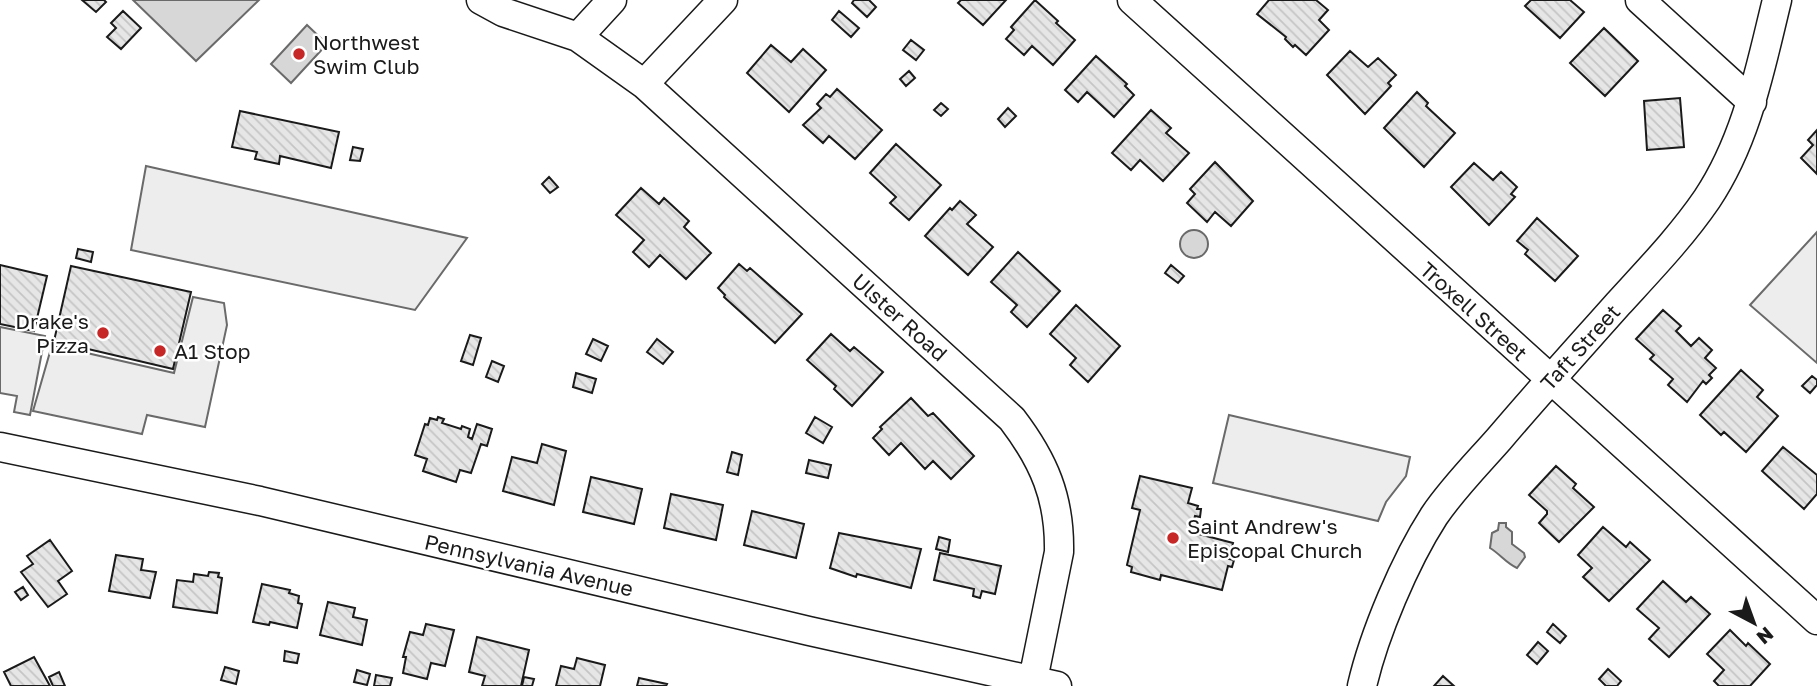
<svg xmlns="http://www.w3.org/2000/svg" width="1817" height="686" font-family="'Golos Text',sans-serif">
<defs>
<pattern id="building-back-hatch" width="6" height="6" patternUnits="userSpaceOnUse" patternTransform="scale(1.75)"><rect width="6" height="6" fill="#e6e6e6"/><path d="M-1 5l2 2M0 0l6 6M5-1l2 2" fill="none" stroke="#c5c5c5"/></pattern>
</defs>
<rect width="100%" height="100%" fill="#fff"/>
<path fill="#ededed" stroke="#6a6a6a" stroke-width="2" d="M146,166L467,238L415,310L131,250Z
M1817,232V363L1750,305Z
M193,297L224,303L227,325L205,427L147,415L142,434L33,411L52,345L174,373Z
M0,327L45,336L30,415L14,412L17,396L0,393Z
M1229,415L1410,457L1406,476L1386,502L1378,521L1213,483Z"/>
<path fill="#d7d7d7" stroke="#6a6a6a" stroke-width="2" d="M133,0H259L196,61Z
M307,25L327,44L291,83L271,64Z
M1180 244a14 14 0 1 1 28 0a14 14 0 1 1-28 0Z
M1499,523H1506V527L1512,532V544L1524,553L1525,557L1517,568C1506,563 1500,554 1490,548L1492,533L1498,530Z"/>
<path fill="url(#building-back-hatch)" stroke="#1a1a1a" stroke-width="2" d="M82,0H104L106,2L96,12Z
M854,0H869L876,7L867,17L852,3Z
M961,0H1006L983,25L958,3Z
M1035,0L1058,21L1056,23L1075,40L1053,65L1032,46L1024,55L1006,39L1014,30L1011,27Z
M1269,0H1316L1328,10L1319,20L1329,30L1306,55L1295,45L1293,47L1285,39L1286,37L1257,14Z
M1531,0H1570L1584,12L1560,38L1525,6Z
M123,11L141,28L121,49L107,37L116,28L111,23Z
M839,11L859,28L851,37L832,20Z
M1604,28L1638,61L1605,96L1570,63Z
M911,40L924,50L916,60L903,50Z
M771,45L791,62L803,49L826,70L789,112L747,73Z
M1350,51L1368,67L1378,58L1396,75L1388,83L1391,86L1365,114L1327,75Z
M1096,56L1127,84L1125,86L1134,95L1114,117L1087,92L1078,102L1065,90Z
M909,71L915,78L906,86L900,79Z
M837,89L882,130L855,159L829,136L823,143L803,125L821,108L817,104L826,94L830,97Z
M1417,92L1428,103L1426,106L1455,133L1424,167L1384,128Z
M1680,98L1684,147L1647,150L1644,101Z
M941,103L948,109L941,116L934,110Z
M1008,108L1016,116L1005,127L998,119Z
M1151,110L1171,128L1166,133L1189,153L1163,181L1140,160L1131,170L1112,153Z
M240,111L339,132L331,168L280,156L279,164L255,159L257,152L232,147Z
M1817,130V174L1801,158L1813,145L1808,140Z
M896,144L941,185L909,220L890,203L896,197L870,173Z
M353,147L363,149L360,161L350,160Z
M1215,162L1253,201L1231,226L1215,212L1207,222L1187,203L1195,194L1190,189Z
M1474,163L1493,180L1501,172L1517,187L1511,194L1515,197L1489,225L1451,187Z
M549,177L558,187L550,193L542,184Z
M641,188L659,204L664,198L689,221L684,227L711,253L686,279L660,255L649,267L633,252L644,240L616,215Z
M960,201L976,215L967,224L993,247L968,275L925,236L950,208L952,210Z
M1537,218L1578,256L1555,281L1525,254L1528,250L1517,241Z
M78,249L93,252L91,262L76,258Z
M1018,252L1060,291L1027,327L1011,312L1017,305L991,282Z
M739,264L747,271L750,268L802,314L775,343L724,297L725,295L718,288Z
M0,265L47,276L34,331L0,324Z
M1171,265L1184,276L1178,283L1165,273Z
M71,266L191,292L173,369L54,341Z
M1076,305L1120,346L1088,382L1070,365L1076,358L1050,334Z
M1663,310L1681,326L1676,331L1691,346L1699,338L1712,350L1705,358L1716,368L1709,375L1712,378L1706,384L1703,381L1687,402L1668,385L1673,379L1650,359L1654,355L1636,339Z
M831,334L850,351L854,347L883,372L852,406L834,389L836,386L807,360Z
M470,335L481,338L473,365L461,361Z
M593,339L608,346L601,361L586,354Z
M657,339L673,352L663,364L647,352Z
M492,361L504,366L498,382L486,377Z
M1741,370L1763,390L1757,397L1778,416L1746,452L1724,432L1721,435L1700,415Z
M576,373L596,379L592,393L573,387Z
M1812,376L1817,380V385L1810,393L1802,386Z
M911,398L928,416L933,413L974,456L951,479L933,461L925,469L901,443L889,455L873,438L882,429L880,427Z
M438,417L444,419L442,423L461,429L462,426L470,429L468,437L472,439L477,424L492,429L487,446L481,444L471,473L460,470L456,482L423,471L427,459L415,455L425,424L428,425L430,418L437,420Z
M815,417L832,427L823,443L806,433Z
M542,444L566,451L554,505L503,491L512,457L537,463Z
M1783,447L1817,475V494L1804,509L1762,471Z
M732,452L742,455L738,475L727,472Z
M809,460L831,465L828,478L806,473Z
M1556,466L1576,484L1573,488L1594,507L1559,542L1539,523L1547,514V511L1529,495Z
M1140,476L1192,488L1188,503L1198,506L1197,509H1201L1200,517L1195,516L1191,532L1233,543L1229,559L1234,560L1232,567L1228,566L1222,590L1161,575L1160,580L1131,572L1132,567L1127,565L1140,510L1132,508Z
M591,477L642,489L634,524L583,512Z
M671,494L723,505L716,540L664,528Z
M752,511L804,524L796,558L744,545Z
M1603,527L1626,547L1630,542L1650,560L1609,601L1583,577L1592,568L1578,555Z
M839,533L921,549L911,588L857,574L856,577L830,568Z
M939,537L950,540L948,552L936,549Z
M50,540L72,571L58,581L67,594L48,607L21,572L33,564L27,556Z
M940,553L1001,566L995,594L982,591L980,598L973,596L974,589L934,580Z
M116,555L143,559L141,570L156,572L150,598L109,591Z
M209,572L219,573L218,577L222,578L217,613L173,607L177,580L193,582L194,574L208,576Z
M1663,581L1686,602L1691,597L1710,614L1669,657L1649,639L1659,628L1637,609Z
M262,584L290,590L289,593L299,596L298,603L302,604L297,628L270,622L269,625L253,622Z
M23,587L28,595L21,600L15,592Z
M328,602L355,608L353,617L367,620L362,645L320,635Z
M426,624L454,630L445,666L431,663L427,679L403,673L406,657H403L410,632L423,635Z
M1553,624L1566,636L1560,643L1547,632Z
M1730,630L1746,646L1748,643L1770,664L1750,686H1719L1714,681L1724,670L1707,654Z
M477,637L529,650L521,686H482L485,676L469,672Z
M1538,642L1548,651L1537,664L1527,655Z
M285,651L299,654L297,663L284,661Z
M34,657L50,686H11L4,672Z
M577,658L605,665L600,686H556L561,666L574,669Z
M225,667L239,671L236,684L221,680Z
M1608,669L1621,681L1617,686H1606L1599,679Z
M357,670L370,674L367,685L354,682Z
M59,672L65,686H53L49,677Z
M376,675L392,678L390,686H374Z
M1443,676L1454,686H1434Z
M524,677L534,679L532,686H522Z
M639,678L667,684L666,686H637Z"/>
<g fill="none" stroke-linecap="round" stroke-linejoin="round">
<g stroke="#1a1a1a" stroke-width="31">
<path id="minor" d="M481,0L503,12L578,37L644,84L1012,419C1044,461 1060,498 1059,552L1033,680
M1132,0L1817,620
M1640,0L1752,102
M578,37L612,0
M644,84L723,0
M0,447L260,501L809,631L1057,686
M1362,686C1374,634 1405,561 1434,516C1453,488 1477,464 1499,439C1538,393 1578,349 1618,304C1649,270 1681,237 1707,199C1747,139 1760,69 1777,0"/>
</g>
<use href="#minor" stroke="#fff" stroke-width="28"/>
</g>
<g fill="#c62828" stroke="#fff" stroke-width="2.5">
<circle cx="299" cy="54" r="7"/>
<circle cx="103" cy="333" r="7"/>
<circle cx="160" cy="351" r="7"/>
<circle cx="1173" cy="538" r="7"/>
</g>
<g text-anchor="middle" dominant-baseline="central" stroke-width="5" stroke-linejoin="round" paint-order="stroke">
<g font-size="21" fill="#1a1a1a" stroke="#fff" text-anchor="start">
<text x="313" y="42">Northwest<tspan x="313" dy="24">Swim Club</tspan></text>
<text x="89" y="321" text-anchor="end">Drake's<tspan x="89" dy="24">Pizza</tspan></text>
<text x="174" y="351">A1 Stop</text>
<text x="1187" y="526">Saint Andrew's<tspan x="1187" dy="24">Episcopal Church</tspan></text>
</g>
<g font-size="21" fill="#1a1a1a" stroke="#fff">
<text transform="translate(1474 311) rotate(42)">Troxell Street</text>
<text transform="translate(900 317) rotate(42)">Ulster Road</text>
<text transform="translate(1580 347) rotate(-48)">Taft Street</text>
<text transform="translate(529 565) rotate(13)">Pennsylvania Avenue</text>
</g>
</g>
<g transform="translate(1754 623) rotate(139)" stroke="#ffffff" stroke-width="5" paint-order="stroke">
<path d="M0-5L12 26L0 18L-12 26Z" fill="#1a1a1a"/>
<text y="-10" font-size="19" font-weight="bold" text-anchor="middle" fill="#1a1a1a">N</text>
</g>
</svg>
